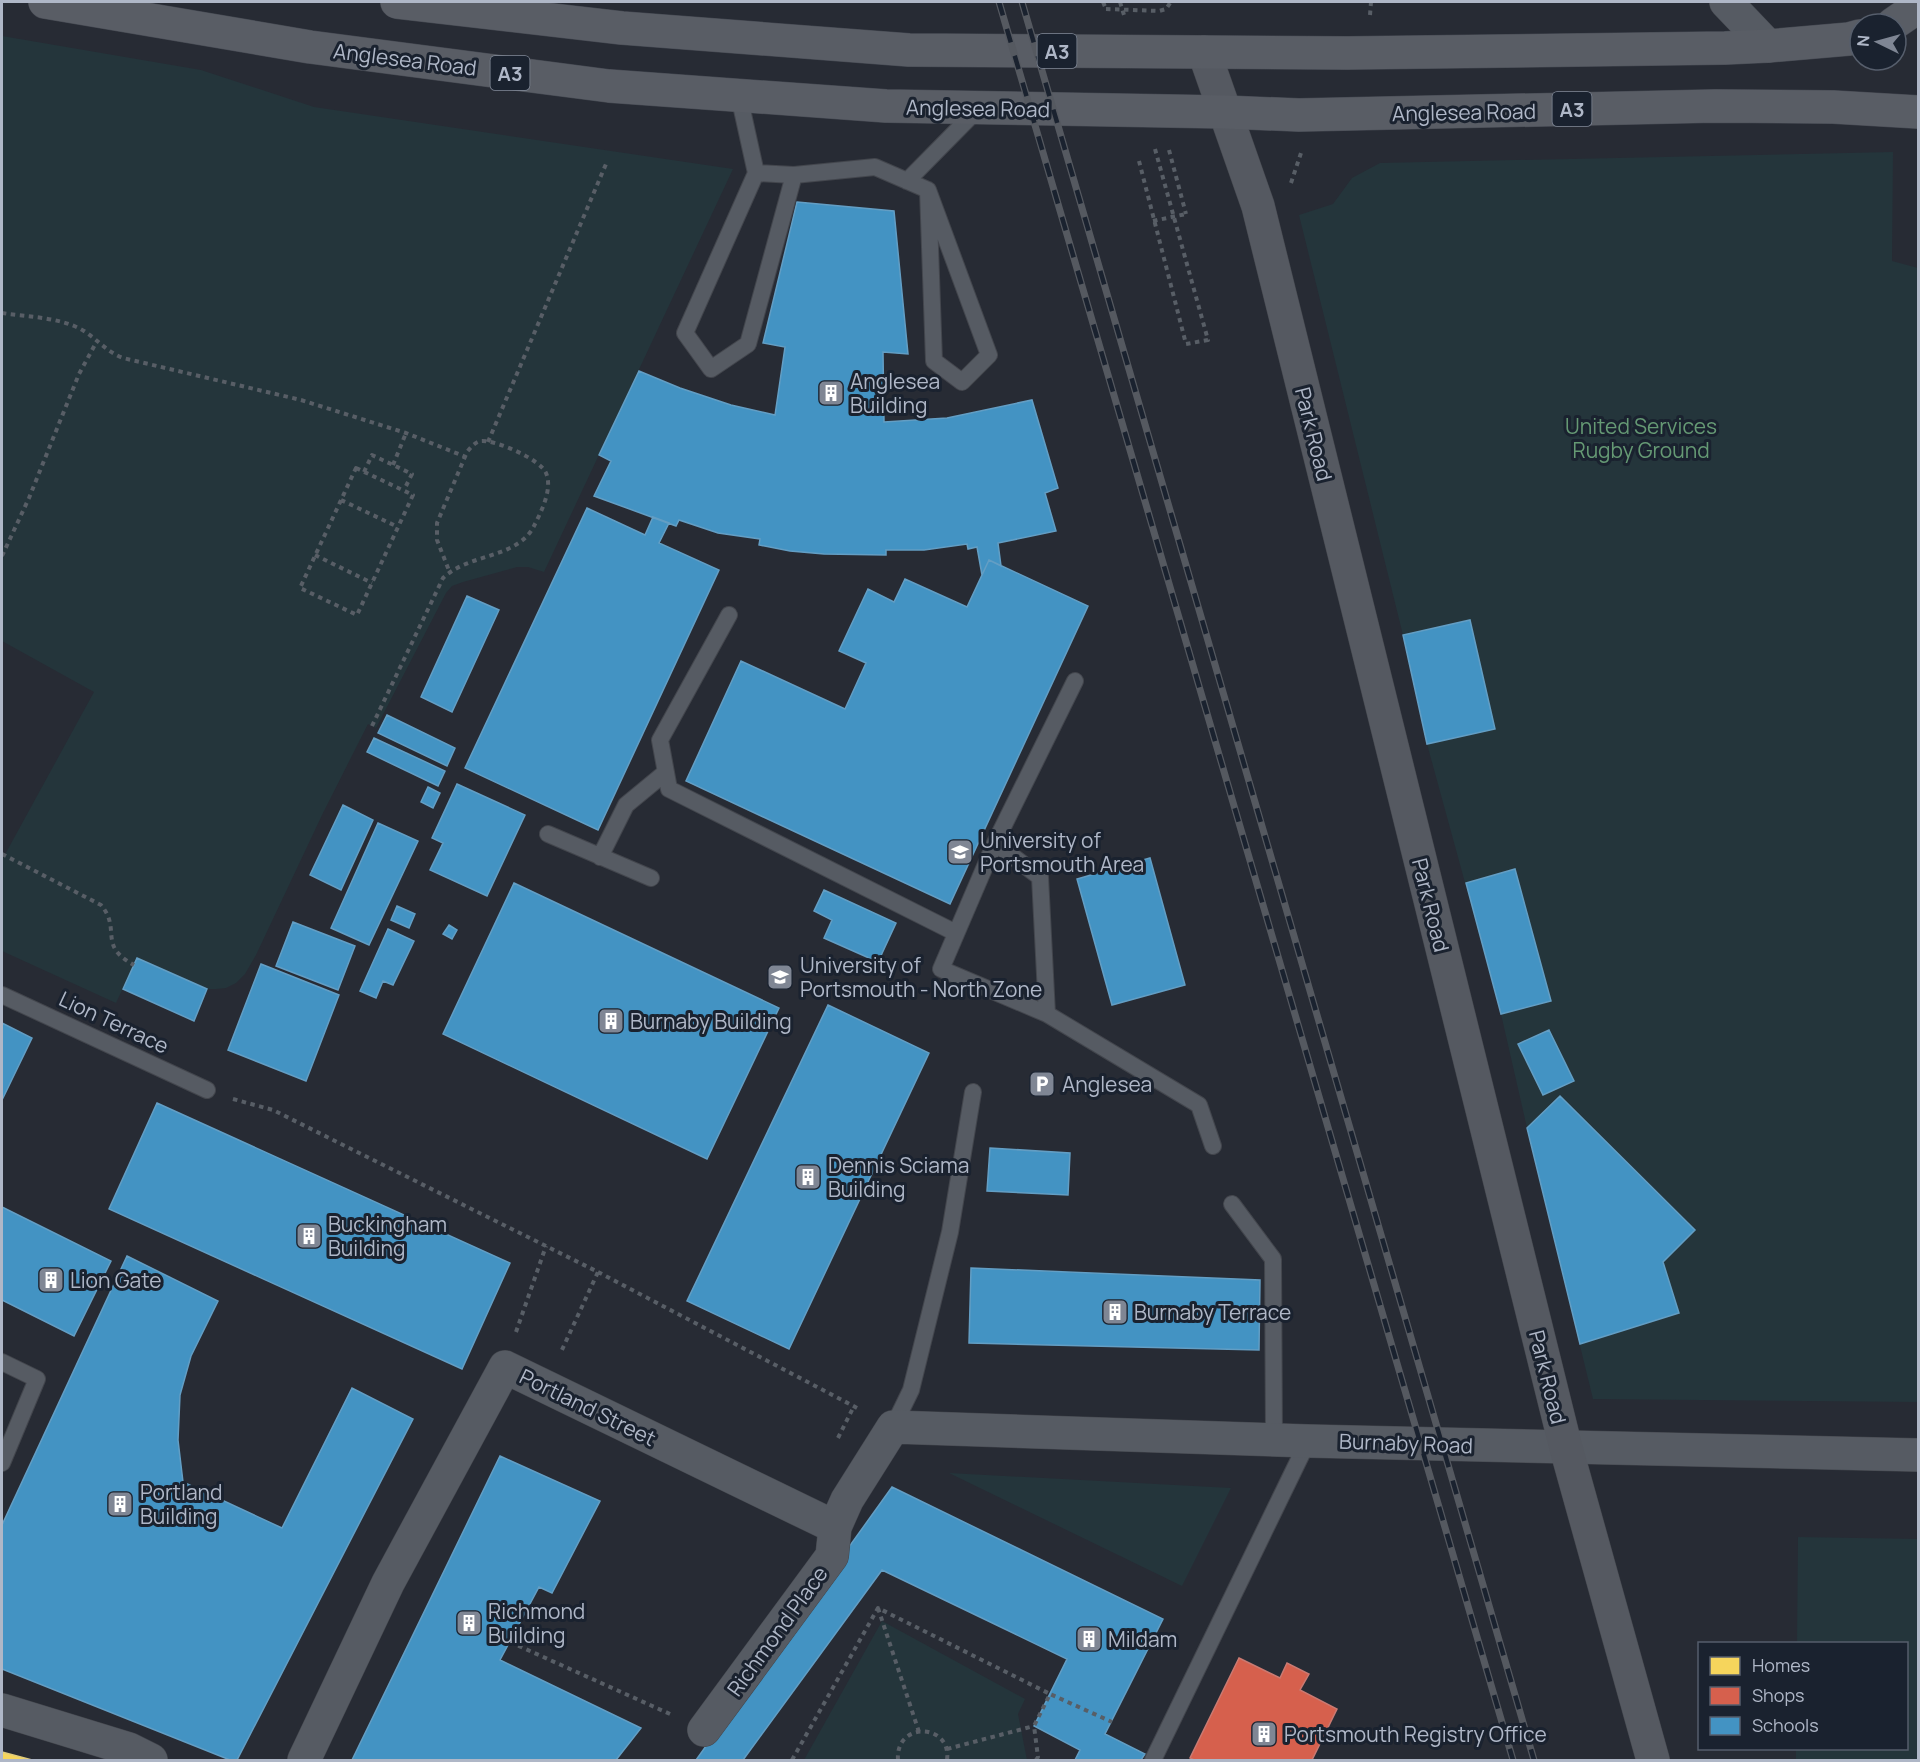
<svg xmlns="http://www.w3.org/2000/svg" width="1920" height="1762" font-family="Manrope,sans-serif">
<rect width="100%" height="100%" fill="#272b34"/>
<path fill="#24353b" d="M2,36L201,70L314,107L733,169L544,572L528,567H517L463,582L452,586L446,593L376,728L368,724L323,813L256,955L245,974L236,983L226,988L216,989H207L137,958L116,1003L2,951V860L94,692L2,641Z
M1893,152L1892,261L1918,268V1402L1593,1399L1527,1128L1501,1014L1427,744L1403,635L1299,215L1333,204L1352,178L1380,163Z
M949,1473L1231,1488L1182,1586Z
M1798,1537L1918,1539V1760H1796V1749L1906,1748V1644L1797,1643Z
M882,1621L1025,1699L1018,1714L1027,1760H804Z"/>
<path fill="#f6d55c" stroke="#e1cc7c" stroke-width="1.5" d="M2,1752L32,1760H2Z"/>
<path fill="#d6604d" stroke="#ca7a72" stroke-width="1.5" d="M1239,1658L1280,1678L1287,1663L1309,1674L1300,1690L1337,1709L1312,1760H1194L1190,1758Z"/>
<path fill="#4393c3" stroke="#639ec4" stroke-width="1.5" d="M797,202L894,211L908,354L883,352L884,422L947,418L1032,400L1058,488L1045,493L1056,531L998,543L1001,566L989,560L982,575L977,547L968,549L967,544L924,550H886V555L824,554L790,551L759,545L760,539L718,533L679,520L676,526L594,496L611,461L599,455L639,371L680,388L731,405L775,415L785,347L763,343Z
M587,508L645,535L653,517L669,523L659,543L719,570L598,830L465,768Z
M989,560L1088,606L950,904L686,781L741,661L845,709L866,663L839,651L868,589L894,602L905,579L967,607Z
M467,596L499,610L452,712L421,697Z
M1470,620L1495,729L1427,744L1403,635Z
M387,715L455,748L447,766L378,733Z
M374,738L445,771L438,786L367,752Z
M457,784L525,815L487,896L430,870L443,843L432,838Z
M428,787L440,793L433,808L421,802Z
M343,805L373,820L341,890L310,875Z
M378,823L418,841L369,945L331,928Z
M1150,858L1185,985L1112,1005L1077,879Z
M1515,869L1551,1001L1501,1014L1466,883Z
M514,883L779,1008L707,1159L443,1034Z
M824,890L896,923L878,962L824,938L832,920L814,911Z
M397,906L415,914L409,928L391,920Z
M293,922L355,946L338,990L276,966Z
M449,925L457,930L452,939L443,934Z
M388,929L414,941L393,985L383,981L376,998L360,991Z
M137,958L207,989L194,1021L123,989Z
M261,964L339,995L306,1081L228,1050Z
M828,1005L929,1053L789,1349L687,1301Z
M2,1023L32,1038L2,1100Z
M1549,1030L1574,1081L1543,1095L1518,1044Z
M1560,1096L1695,1230L1663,1262L1679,1313L1580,1344L1527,1128Z
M157,1103L510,1263L462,1369L109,1209Z
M990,1148L1070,1153L1068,1195L987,1191Z
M2,1207L111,1261L74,1336L2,1300Z
M127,1256L218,1301L191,1356L180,1395L178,1440L183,1482L282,1528L352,1388L413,1419L237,1760H230L2,1669V1525Z
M971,1268L1260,1280L1259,1350L969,1343Z
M500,1456L600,1501L552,1593L539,1587L500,1660L641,1728L616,1760H352Z
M892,1487L1163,1619L1105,1734L1145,1754L1141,1760H1075L1080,1750L1034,1726L1067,1659L882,1570L743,1760H696Z"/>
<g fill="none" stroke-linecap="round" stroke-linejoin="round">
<g stroke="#43464d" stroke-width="18">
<path id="lane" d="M739,96L756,173L685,333L711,369L748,344L794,175
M756,173L794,175L875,167L928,190L989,355L962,382L934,361L928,190
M907,181L979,108
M729,615L660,740L669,789L956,933
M548,834L651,878
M995,843L1040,877L1047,1014L941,969L995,843L1075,681
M600,857L626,805L666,772
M2,995L207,1090
M1047,1014L1199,1105L1213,1146
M1232,1204L1273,1259L1274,1440
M2,1362L37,1379L2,1463
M893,1427L911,1390L950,1232L973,1092
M1153,1760L1308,1441"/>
</g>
<g stroke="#43464d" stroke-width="34">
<path id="street" d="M1726,2L1768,46
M2,1710L129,1749L151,1760
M704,1730L832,1556L835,1527
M304,1760L388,1583L505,1367L835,1527L847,1500L893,1427L1308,1441L1918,1455"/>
</g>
<g stroke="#43464d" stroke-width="34">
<path id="secondary" d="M1204,52L1258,206L1566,1448L1653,1760"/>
</g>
<g stroke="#444851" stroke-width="34">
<path id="primary" d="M45,2L310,47L609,86L886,106L1225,112L1299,115L1715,106L1833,107L1918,112
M397,2L622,28L909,50L1347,53L1725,48L1768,46L1849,39L1860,36
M1893,24L1912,11L1918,4"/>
</g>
<path stroke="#585e66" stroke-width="4" stroke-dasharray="4.5 4.5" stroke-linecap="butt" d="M1103,2L1106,9
M1120,2L1124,15
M1370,15L1371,2
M1169,150L1186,214
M1139,161L1186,344L1208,340L1155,149
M1291,183L1301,153
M2,313C28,317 61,317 84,331C98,340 107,352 123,358L301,400L406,433L466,457
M488,442L606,164
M393,465L406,433
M356,468L413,495L357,615L300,588Z
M364,472L372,455L412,474L404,490
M341,500L398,527
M315,555L372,583
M2,556L29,498L79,374L97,341
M372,726L443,578C469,553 517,559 534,526C541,512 553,489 546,473C540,459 496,440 481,441C475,442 471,447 467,452L437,523V540L450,573
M2,854L101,905C122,930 97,945 134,965
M233,1099L273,1110L598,1272L561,1352
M598,1272L861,1410
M516,1332L546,1246
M838,1438L854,1406
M878,1608L919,1732
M510,1642L670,1714
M947,1749L1034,1726
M792,1760L878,1608L1050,1694
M898,1760C895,1721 952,1723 947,1760
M1036,1760L1038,1757L1034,1726L1050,1694L1112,1722"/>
<use href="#lane" stroke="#565b63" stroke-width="16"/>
<use href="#street" stroke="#565b63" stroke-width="33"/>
<use href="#secondary" stroke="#555961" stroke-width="33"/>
<use href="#primary" stroke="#595d65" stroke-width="33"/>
<g stroke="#555960" stroke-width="7">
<path id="rail" d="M999,2L1513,1760
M1022,2L1534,1760"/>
</g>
<use href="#rail" stroke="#1a222f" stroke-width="4.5" stroke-dasharray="14" stroke-linecap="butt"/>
<path stroke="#585e66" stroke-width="4" stroke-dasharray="4.5 4.5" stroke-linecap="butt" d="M1106,9L1159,11L1166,9L1170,3L1168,2
M1153,221L1186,214"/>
</g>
<defs>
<g id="building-square" transform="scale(1.35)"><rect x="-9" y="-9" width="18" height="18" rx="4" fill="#7f8694" stroke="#1a222f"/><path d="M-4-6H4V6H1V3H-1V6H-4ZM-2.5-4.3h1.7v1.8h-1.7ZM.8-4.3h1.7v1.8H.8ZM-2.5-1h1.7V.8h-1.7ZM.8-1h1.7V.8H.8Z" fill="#fff"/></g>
<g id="university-square" transform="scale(1.35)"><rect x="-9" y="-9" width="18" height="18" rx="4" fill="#7f8694" stroke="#1a222f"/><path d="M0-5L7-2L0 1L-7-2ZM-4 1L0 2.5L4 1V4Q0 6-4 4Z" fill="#fff"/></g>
<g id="parking-square" transform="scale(1.35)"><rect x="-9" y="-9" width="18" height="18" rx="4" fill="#7f8694" stroke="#1a222f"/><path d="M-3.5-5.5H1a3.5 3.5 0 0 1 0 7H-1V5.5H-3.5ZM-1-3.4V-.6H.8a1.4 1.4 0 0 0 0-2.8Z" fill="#fff"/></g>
</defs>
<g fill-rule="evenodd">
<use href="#building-square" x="831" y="393"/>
<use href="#university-square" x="960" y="852"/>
<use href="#university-square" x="780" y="977"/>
<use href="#building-square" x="611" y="1021"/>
<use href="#parking-square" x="1042" y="1084"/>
<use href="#building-square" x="808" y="1177"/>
<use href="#building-square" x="309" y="1236"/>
<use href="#building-square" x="51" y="1280"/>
<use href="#building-square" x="1115" y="1312"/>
<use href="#building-square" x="120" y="1504"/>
<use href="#building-square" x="469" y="1623"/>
<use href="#building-square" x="1089" y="1639"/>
<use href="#building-square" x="1264" y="1734"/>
</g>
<g text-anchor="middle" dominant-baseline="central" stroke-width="6" stroke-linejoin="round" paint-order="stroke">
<g fill="#1a222f" stroke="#828a99" stroke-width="1.5">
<rect x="1037.5" y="34" width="39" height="34" rx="4.5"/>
<rect x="490.5" y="56" width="39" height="34" rx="4.5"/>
<rect x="1552.5" y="92" width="39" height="34" rx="4.5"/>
</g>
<g font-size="20" font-weight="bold" fill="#afb7c7">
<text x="1057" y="51">A3</text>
<text x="510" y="73">A3</text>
<text x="1572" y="109">A3</text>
</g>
<g font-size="21" fill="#afb7c7" stroke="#1a222f">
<text transform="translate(405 59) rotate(7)">Anglesea Road</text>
<text transform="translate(978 108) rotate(1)">Anglesea Road</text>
<text transform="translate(1464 112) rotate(-1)">Anglesea Road</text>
<text transform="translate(1314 434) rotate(76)">Park Road</text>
<text transform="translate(1431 905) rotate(76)">Park Road</text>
<text transform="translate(114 1022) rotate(25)">Lion Terrace</text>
<text transform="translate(1548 1377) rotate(76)">Park Road</text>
<text transform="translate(588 1407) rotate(26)">Portland Street</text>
<text transform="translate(1406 1443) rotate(2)">Burnaby Road</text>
<text transform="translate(777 1631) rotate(-54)">Richmond Place</text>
</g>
<g font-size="21" fill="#afb7c7" stroke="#1a222f" text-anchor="start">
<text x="850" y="381">Anglesea<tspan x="850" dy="24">Building</tspan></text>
<text x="980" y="840">University of<tspan x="980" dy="24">Portsmouth Area</tspan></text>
<text x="800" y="965">University of<tspan x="800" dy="24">Portsmouth - North Zone</tspan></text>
<text x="630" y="1021">Burnaby Building</text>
<text x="1062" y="1084">Anglesea</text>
<text x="828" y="1165">Dennis Sciama<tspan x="828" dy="24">Building</tspan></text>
<text x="328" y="1224">Buckingham<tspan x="328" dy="24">Building</tspan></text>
<text x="70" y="1280">Lion Gate</text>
<text x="1134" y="1312">Burnaby Terrace</text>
<text x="140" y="1492">Portland<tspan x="140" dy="24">Building</tspan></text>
<text x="488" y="1611">Richmond<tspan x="488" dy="24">Building</tspan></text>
<text x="1108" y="1639">Mildam</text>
<text x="1284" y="1734">Portsmouth Registry Office</text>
</g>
<g font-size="21" fill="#659974" stroke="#1a222f">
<text x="1641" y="426">United Services<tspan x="1641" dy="24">Rugby Ground</tspan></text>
</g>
</g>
<rect width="1920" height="1762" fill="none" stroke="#afb7c7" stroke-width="6"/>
<rect x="1698" y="1642" width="210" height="108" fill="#1a222f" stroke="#565e6c" stroke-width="1.5"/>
<rect x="1710" y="1657" width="30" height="18" fill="#f6d55c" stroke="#565e6c" stroke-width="1.5"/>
<text x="1752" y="1672" font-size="18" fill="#afb7c7">Homes</text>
<rect x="1710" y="1687" width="30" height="18" fill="#d6604d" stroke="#565e6c" stroke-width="1.5"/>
<text x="1752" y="1702" font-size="18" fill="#afb7c7">Shops</text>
<rect x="1710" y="1717" width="30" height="18" fill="#4393c3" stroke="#565e6c" stroke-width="1.5"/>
<text x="1752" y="1732" font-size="18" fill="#afb7c7">Schools</text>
<g transform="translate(1878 42) rotate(275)"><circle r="28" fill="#1a222f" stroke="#565e6c" stroke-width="1.5"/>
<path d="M0-4.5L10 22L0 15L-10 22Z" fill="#7f8694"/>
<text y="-9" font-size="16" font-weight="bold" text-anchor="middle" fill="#afb7c7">N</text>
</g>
</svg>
